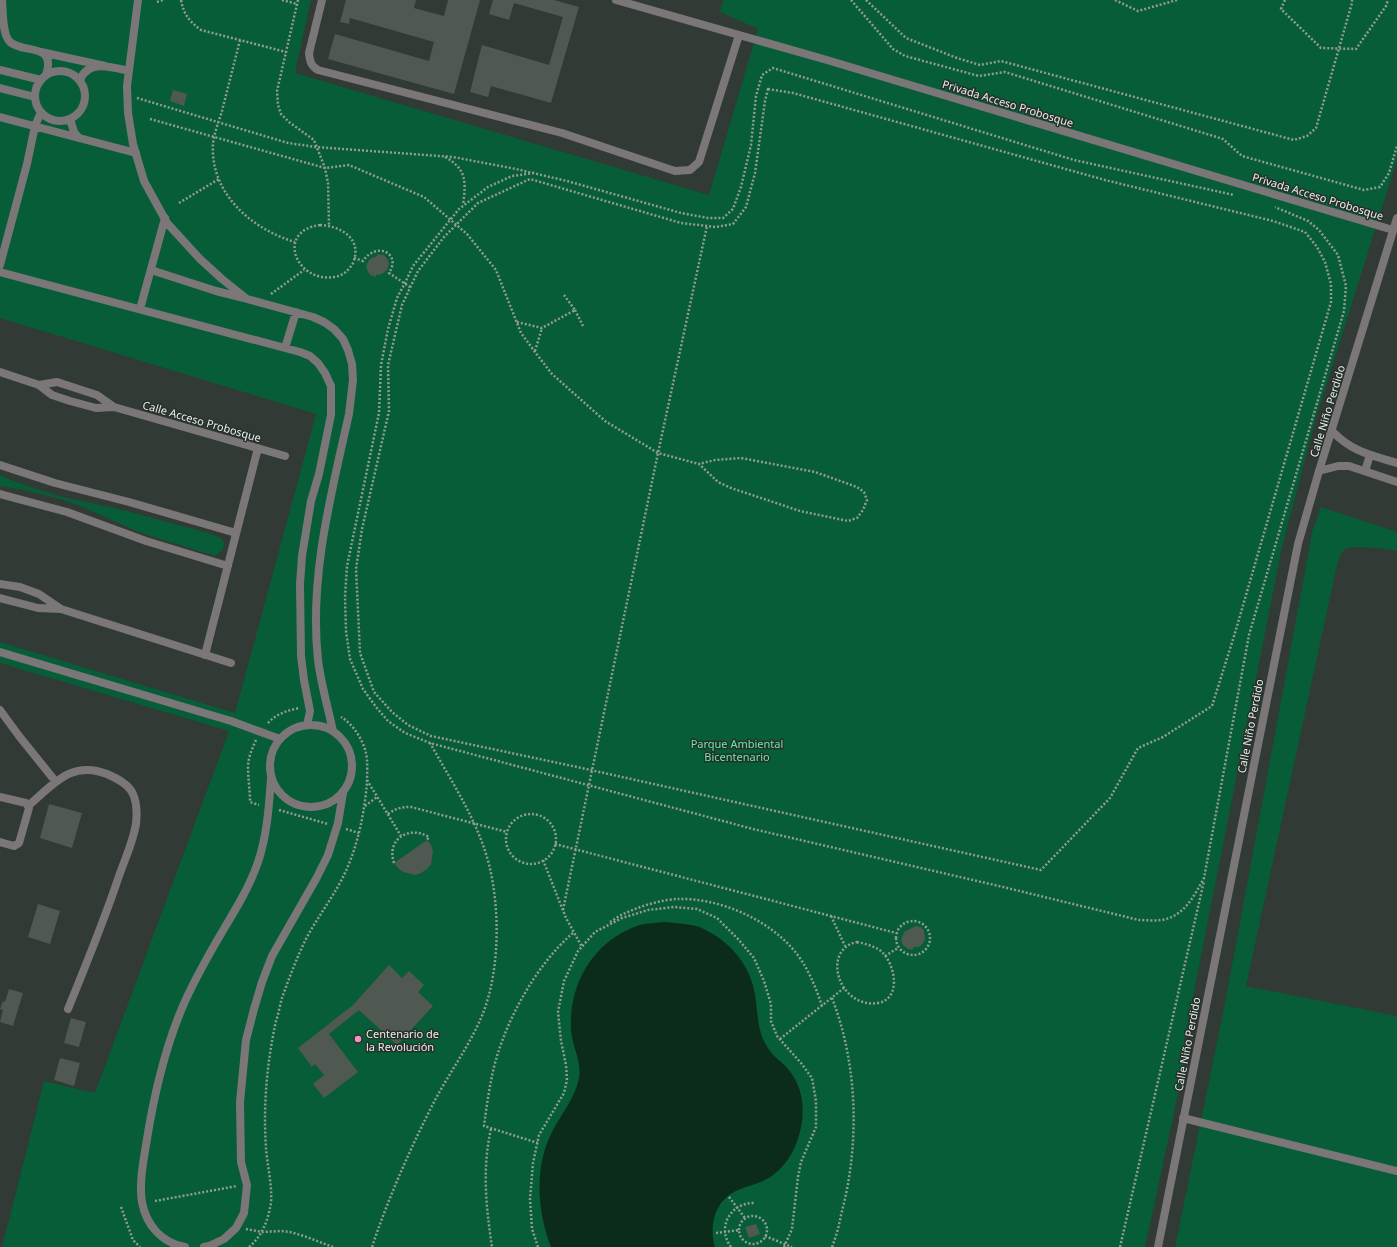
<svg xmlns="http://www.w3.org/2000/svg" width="1397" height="1247" font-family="'Noto Sans',sans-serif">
<rect width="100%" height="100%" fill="#313a34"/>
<path fill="#065d37" d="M0,0H311L295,73L709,195L758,29L720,12L723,0H1397V160L1316,418L1282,547L1184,1042L1189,1043L1145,1247H2L44,1081L95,1093L229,731L0,663V642L235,713L316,414L0,318Z
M0,475L13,481L59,496L127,511L208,533L221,538L224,543L223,550L215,556L138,532L83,507L64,500L24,490L0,486Z
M1321,507L1397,532V551C1389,549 1353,545 1346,549C1340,552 1339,559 1337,565L1246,986L1397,1016V1247H1175L1226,998L1308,555L1312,532Z"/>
<path fill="#0c2c1b" d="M664,922C676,923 689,924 700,927C704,929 707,931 711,933C734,946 751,968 755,995C758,1012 757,1030 766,1045C771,1055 781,1061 788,1069C806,1090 806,1119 796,1144C792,1155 783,1168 773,1175C762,1184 747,1185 734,1192C714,1203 709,1226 715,1247H551C537,1211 534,1167 552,1132C561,1114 575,1099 579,1078C582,1060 571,1045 571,1028C569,981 596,939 640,925C648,923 657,923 664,922Z"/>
<path fill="#4f5952" d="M346,0H416L414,8L444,16L448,0H480L454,94L328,59L335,34L429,61L434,42L350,18L349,24L340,22Z
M493,0H554L579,7L551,103L491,86L488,97L470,92L482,45L549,65L563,17L514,3L509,20L489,14Z
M173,90L187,94L184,106L170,101Z
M377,254L384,255L388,260L389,264L387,270L382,274L376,275V277L370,275L368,272L366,266L369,260L372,258L377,256Z
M49,804L82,813L72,848L40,838Z
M427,840L431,845L433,851L431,864L427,869L421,873L415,875L403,872L398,868L394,863Z
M38,904L60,911L50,944L28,937Z
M916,926L921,927L924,931L925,940L922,944L919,947H913V950L908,949L903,945L901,940L904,932Z
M389,965L402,978L409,971L424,985L418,992L433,1006L397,1045L359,1010L329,1034L358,1072L324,1098L313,1084L324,1075L315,1064L312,1067L298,1048L353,1005Z
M9,989L23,993L13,1026L0,1022L3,1010L0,1009L3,1001L5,1002Z
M71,1018L86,1022L79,1047L64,1043Z
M60,1058L80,1063L74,1086L54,1080Z
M756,1224L760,1234L749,1238L745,1227Z"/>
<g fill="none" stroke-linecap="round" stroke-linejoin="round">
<path stroke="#939b96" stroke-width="2.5" stroke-dasharray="2 2" stroke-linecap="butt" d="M181,0C184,15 189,21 201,30L286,52
M282,0L297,4
M298,0L277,91L278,105L281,114L289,122L314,140L325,168L328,183L329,225
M851,0L893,49L905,56L979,76L1005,72L1223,139L1242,156L1364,190L1380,187L1389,173L1397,146
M866,0L906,38L957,58L980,65L1001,61L1294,140L1307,136L1316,128L1352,3V0
M1115,0L1138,11L1177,0
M1285,0L1281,9L1321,48L1356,49L1386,6L1388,0
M157,2L163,0
M240,40C234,64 228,87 222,111C219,121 214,133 213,144C210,193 251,229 295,242
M768,89L793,93L1105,180L1273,221L1305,232L1317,247L1325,262L1331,284V302L1235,633L1212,706L1163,737L1138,748L1110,798L1041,870L577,767L431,736L408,725L392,712L374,692L360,653L356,569L362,529L389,411L388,365L402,305L418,271L444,237L478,203L530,179L681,223L716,227L733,224L746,207L755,173L765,101Z
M137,98L288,143L316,147L453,157L516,169L567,181L681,213L708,218H723L733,209L741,187L751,145L756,96L762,75L773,68L1074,160L1234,195
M150,119L325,168L349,165L424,197L467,234L496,270L521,333L535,352L552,374L605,421L658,453L699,464L718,482L731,488L800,511L848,521L857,518L863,510L867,500L864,492L857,487L815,472L741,458L715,460L699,464
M445,157C467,169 466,182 463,205
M534,173L512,176L488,187L459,209L413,266L405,283L397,298L388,329L381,365L379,413L347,566L345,597L346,631L350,659L363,689L376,707L388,721L405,733L430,743L753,829L1003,887L1139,920C1146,920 1154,921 1161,920C1184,917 1194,896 1204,878L1249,635L1344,311L1346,286L1338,255L1319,230L1308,221L1275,207
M179,203L219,179
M320,225C341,226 363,239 353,263C349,270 343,276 334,277C296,283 275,231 320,225Z
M354,258L363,261C376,241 402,253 389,273L410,287
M271,294L304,270
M575,310L583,326
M517,322L542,328L575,310L564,295
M535,351L542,328
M268,723C276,714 288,710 300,708
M256,740C252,749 248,758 248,767C248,779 250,790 250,802L259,805
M367,780L401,836
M365,806L377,797
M279,810L328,824
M388,814C396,808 402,807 411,807L507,832
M506 839a25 25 0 1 1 50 0a25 25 0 1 1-50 0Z
M346,829L359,833
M555,844L896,933
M543,860L566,918L582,947
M394,863C386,839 409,825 429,837L427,840
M563,910L658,453L707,226
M831,916L845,946
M896 938a17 17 0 1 1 34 0a17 17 0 1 1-34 0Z
M610,922C615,919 620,915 626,913C640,906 664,899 679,899C718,898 765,918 791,947C806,963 815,985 822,1006
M857,942C866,944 875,946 882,952C895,964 902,999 878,1003C838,1009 821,949 857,942Z
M885,956L898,948
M780,1039L844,988
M491,1129C482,1168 486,1207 492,1247
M538,1143L484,1126C486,1111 488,1096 491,1081C500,1030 534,966 574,932
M729,1197L745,1218
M155,1201L237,1186
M121,1207L133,1240L140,1247
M739 1230a14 14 0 1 1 28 0a14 14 0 1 1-28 0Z
M246,1229L262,1232L281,1231L290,1232L304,1236L333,1247
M716,1233L739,1230
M765,1236L792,1247
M249,1247C261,1237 267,1223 270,1208C274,1193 267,1164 266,1148C263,1105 267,1062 276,1021C279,1013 280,1003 283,995C290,976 297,957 306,939C317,918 331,900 342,879C357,850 364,816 367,783C367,774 368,762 366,753C363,740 353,724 341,717
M372,1247C389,1196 411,1147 435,1100C450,1072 469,1046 481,1018C502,970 501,893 483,845C470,809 449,777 430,743
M538,1247L532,1229L530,1199L533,1163L539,1135L564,1093L567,1080L566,1065L561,1041L558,1012L564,981L578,951L595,932L622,918L648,910L674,907L697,909L717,918L738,939L754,958L764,981L771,1004V1021L777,1036L801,1063L812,1078L816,1101V1127L801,1162L798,1177L792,1229L784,1247
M731,1247C716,1227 731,1202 755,1203
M832,1247C836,1237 839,1226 841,1215C860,1145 858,1065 832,998
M1120,1247L1204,881"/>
<path stroke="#7b7678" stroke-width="8" d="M2,0C3,10 2,35 10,42C23,54 57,42 46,75
M138,0L127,86L128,113L133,144L144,181L167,223L200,259L222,279L247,299L313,317L324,322L334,329L343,339L348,350L352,364L353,380L349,414C331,495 309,577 318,660C321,684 328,708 333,731
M322,0L309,53C310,62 311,66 318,70L562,133L675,171L690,170L699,162L739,35
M616,0L827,60L1393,230
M41,52L105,66
M0,70L41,80
M35 96a25 25 0 1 1 50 0a25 25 0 1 1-50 0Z
M80,80C88,59 112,67 129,71
M0,88L35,97
M0,117L136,153
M70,119L74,132L79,138
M0,265L27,164L35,126L41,112
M151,270L216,291L244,298
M0,272L300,352L310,356L318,363L325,373L331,386V415L319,474L311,501L302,556L300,584L301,656L304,680L310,711L307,725
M140,309L165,218
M285,348L296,312
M0,652L231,721L280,739
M0,710L19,736L56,782
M270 766a41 41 0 1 1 82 0a41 41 0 1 1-82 0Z
M0,797L26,803L29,808L19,843L14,846L0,842
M28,806C54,784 71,760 107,774C116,778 129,784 133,794C137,803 137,815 136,824C133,842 125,859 119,876C104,921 86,965 68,1009
M1183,1118L1397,1171
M185,1247C162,1243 146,1225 142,1202C139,1184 143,1163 146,1145C153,1100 163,1055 180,1013C192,983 209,954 225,927C237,907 249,887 257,865C267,837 269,807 271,778
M204,1247L209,1246L224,1239L236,1228L244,1213L247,1185L241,1162L240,1102L246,1040L254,1009L262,982L272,956L316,879L328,855L338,823L343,793"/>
<path stroke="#7b7678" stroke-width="8" d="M0,372L39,385L52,395L70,401L96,408L114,407
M39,385L57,382L97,395L114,407L285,456
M1332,431C1352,452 1371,455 1397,463
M0,465L55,483L129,502L236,533
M1319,471L1338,466H1349L1397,482
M1365,471L1370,455
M0,494L67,512L146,541L228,566
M0,584L20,587L39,594L61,609L231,663
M0,598L38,608L60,609
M205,655L258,448
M1158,1247L1298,544L1319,471L1397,218"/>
</g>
<circle fill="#f98fca" stroke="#27302a" stroke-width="1.5" cx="358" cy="1039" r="4"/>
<g text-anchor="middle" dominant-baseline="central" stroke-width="3" stroke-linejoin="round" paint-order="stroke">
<g font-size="11" fill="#e8eeea" stroke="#27302a">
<text transform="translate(1008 103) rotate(17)">Privada Acceso Probosque</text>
<text transform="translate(1318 196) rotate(17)">Privada Acceso Probosque</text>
<text transform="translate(1327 411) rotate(-73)">Calle Niño Perdido</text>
<text transform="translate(202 421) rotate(16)">Calle Acceso Probosque</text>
<text transform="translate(1250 726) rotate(-79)">Calle Niño Perdido</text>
<text transform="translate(1187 1044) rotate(-79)">Calle Niño Perdido</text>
</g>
<g font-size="11" fill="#66eba4" stroke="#27302a">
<text x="737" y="743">Parque Ambiental<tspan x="737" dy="13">Bicentenario</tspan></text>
</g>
<g font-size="11" fill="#e8eeea" stroke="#27302a" text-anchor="start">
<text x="366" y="1033">Centenario de<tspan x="366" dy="13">la Revolución</tspan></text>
</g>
</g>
</svg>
